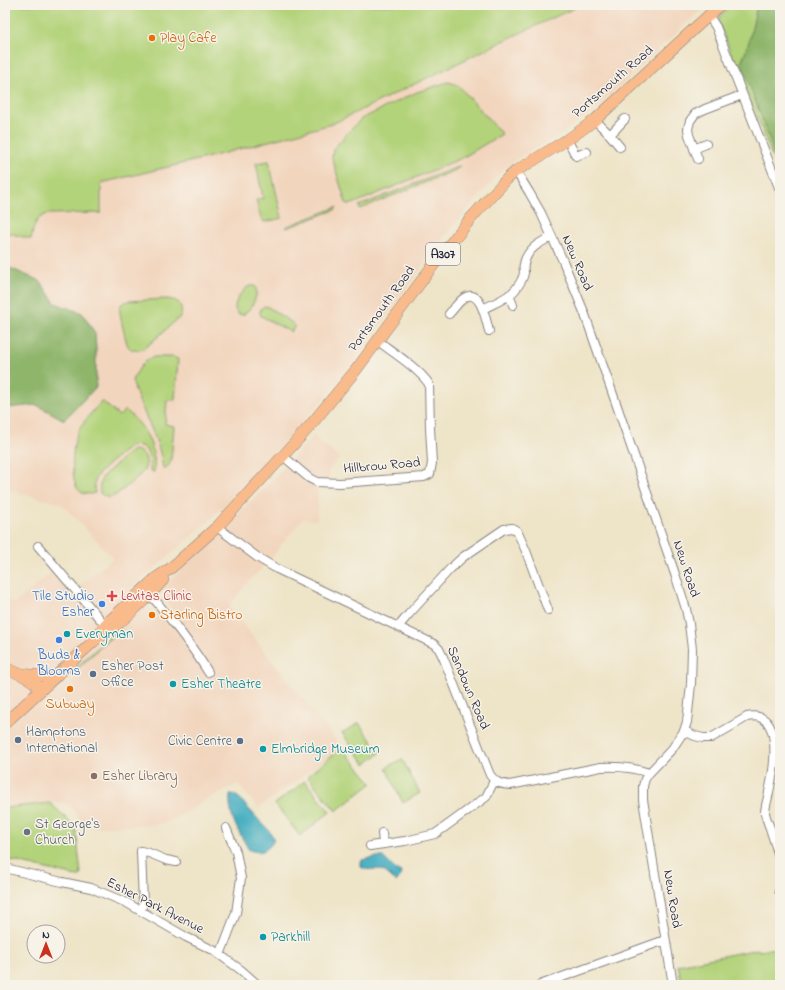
<svg xmlns="http://www.w3.org/2000/svg" width="785" height="990" font-family="'Indie Flower',sans-serif">
<rect width="100%" height="100%" fill="#f7f3e8"/>
<filter id="ink" filterUnits="userSpaceOnUse"><feTurbulence type="fractalNoise" baseFrequency=".025" numOctaves="2"/><feDisplacementMap in="SourceGraphic" scale="8" xChannelSelector="R" yChannelSelector="G"/><feConvolveMatrix kernelMatrix="1 2 1 2 8 2 1 2 1" color-interpolation-filters="sRGB"/></filter>
<filter id="wash" filterUnits="userSpaceOnUse"><feTurbulence type="fractalNoise" baseFrequency=".012" numOctaves="4" result="noise"/><feDisplacementMap in="SourceGraphic" scale="16" xChannelSelector="R" yChannelSelector="G"/><feGaussianBlur stdDeviation="0.9" result="paint"/><feColorMatrix in="noise" values="0 0 0 0 0 0 0 0 0 0 0 0 0 0 0 0 0 1.4 0 .05"/><feComposite in="paint" operator="in"/></filter>
<g filter="url(#wash)">
<rect width="100%" height="100%" fill="#eee4c8"/>
<path fill="#f2d5bd" d="M581,5H706L594,110L554,139L520,157L499,174L443,237L345,374L308,417L213,517L131,589L148,606L173,629L176,615L164,600V590L169,581L214,538L284,468L313,436L340,458L329,469V478L318,490L317,520L302,519L272,557L244,587L229,607L342,748L258,808L238,784L210,797L192,809L168,822L154,825L85,827L70,805L61,802L5,808V607L10,600L14,604L51,573L70,593L113,558L62,504L5,489V207L101,183L210,157L332,124Z"/>
<path fill="#b3d37a" stroke="#6a7a5a" d="M5,5H581L520,33L332,124L210,157L101,183V213L47,214C34,219 34,227 31,239L5,232Z
M732,5H780V177L763,132L718,21L720,16Z
M448,82L458,85L502,134L462,158L355,203L349,205L346,203L332,158L333,150L341,140L361,119L417,92Z
M269,161L282,218L265,222L261,219L256,200L263,198L256,163Z
M460,166L456,170L360,209L359,206Z
M337,207L335,210L287,228L285,227Z
M250,286H255C260,296 251,309 243,315L238,314C237,312 235,311 235,308C234,301 244,288 250,286Z
M167,299C179,300 183,304 181,316L145,348C139,351 132,352 128,346C126,342 118,310 120,306C122,303 125,302 128,301Z
M264,306L268,307L292,323L295,326L291,332L289,331L261,316C259,312 260,309 264,306Z
M155,357H173L178,359L175,400H167L165,424L174,426L171,461L167,468H163C160,437 139,409 132,380L141,366L148,359Z
M102,401L119,416L126,410C132,416 141,424 145,432C152,442 156,461 154,472L150,471C151,458 147,440 130,447C122,453 97,472 95,480C94,484 94,489 95,493L90,494L82,493C80,491 77,489 76,486C71,474 72,445 77,434C83,421 93,411 102,401Z
M134,450C147,452 149,462 143,472C137,477 118,495 112,497C107,498 103,496 100,493C99,486 100,481 104,475L129,453Z
M120,627L121,628L59,686L54,691L52,690Z
M359,723L380,753L365,764L342,733Z
M342,748L372,783L336,811L307,776Z
M402,759L420,793L403,803L386,768Z
M305,781L330,812L300,836L275,804Z
M50,803L68,820L76,830L81,874L80,876H76L5,859V808Z
M780,947V985H682L678,965L758,949L759,951Z"/>
<path fill="#8eb56a" stroke="#586c52" d="M757,5H780V172L767,132L741,63L748,46Z
M5,266L40,281L55,303L82,313L95,333L96,349V387L64,420L37,405L5,408Z"/>
<path fill="#40acbf" stroke="#31677d" d="M234,794L238,797C245,804 251,812 258,819C265,826 271,831 274,840C268,851 261,854 249,850C239,832 228,816 230,795Z
M375,857H383L395,869L401,872L400,877L396,882C391,877 385,870 377,869C371,869 367,871 361,867V863L362,860Z"/>
</g>
<g filter="url(#ink)">
<g fill="none" stroke-linecap="round" stroke-linejoin="round">
<g stroke="#888382" stroke-width="10">
<path id="minor" d="M709,16L716,27L780,190
M595,120L610,135L625,119
M610,135L620,147
M567,139L576,156L587,152
M694,149L706,144
M698,159L689,135L688,129L690,121L695,114L705,109L742,95
M516,171L529,192L541,213L563,261L584,312L617,406L676,577L686,609L689,624L692,649L691,684L687,722L684,731L672,749L649,773L645,779L643,786V800L673,985
M509,295L513,305
M483,309C494,303 507,299 515,290C519,285 523,279 524,273C524,270 523,267 524,264C527,249 540,242 552,237
M449,314C454,309 458,302 464,298C481,287 486,321 489,331
M283,456L309,478L317,482L340,483L424,477L430,474L432,463L430,428L429,384C418,368 394,353 378,341
M217,527L257,557L277,569L434,644L439,649L443,657L490,775C496,783 500,784 510,785L601,767C617,766 633,767 649,773
M38,546L105,625
M150,594C171,619 191,644 208,672
M398,627L409,614L450,569L463,557L504,529L512,528L517,531L526,551L548,610
M684,731L695,736L703,738H711L747,717C785,709 774,770 769,792C768,799 765,806 765,813C766,818 768,823 770,828C773,838 777,849 780,860
M382,833L383,844
M370,846L405,841L435,834L445,827L486,797L494,781
M5,868L62,882L91,888L127,903L186,937L213,950L241,970L258,985
M779,891H780
M141,911L143,903L141,851L149,853L166,860L176,862
M220,955L236,913L241,878L236,852L226,828
M540,985L665,940"/>
</g>
<g stroke="#888382" stroke-width="12">
<path id="major" d="M94,641L105,625L129,603L156,578L171,568L217,527L283,456L309,427L356,370L431,268L472,217L507,179L516,171L573,136L595,120L720,5
M5,668C13,671 33,679 37,686C38,689 38,691 37,693
M20,674L54,677
M5,723L94,641C113,629 128,616 143,601C150,594 157,587 163,580"/>
</g>
<use href="#minor" stroke="#fff" stroke-width="8"/>
<use href="#major" stroke="#fabb8c" stroke-width="11"/>
</g>
</g>
<g fill="#e8710a" stroke="#f7f3e8" stroke-width="1.5">
<circle cx="152" cy="38" r="4"/>
<circle cx="152" cy="615" r="4"/>
<circle cx="70" cy="689" r="4"/>
</g>
<path fill="#e0444e" stroke="#f7f3e8" stroke-width="1.5" d="M110 590h4v4h4v4h-4v4h-4v-4h-4v-4h4z"/>
<g fill="#3f7fe0" stroke="#f7f3e8" stroke-width="1.5">
<circle cx="102" cy="604" r="4"/>
<circle cx="59" cy="640" r="4"/>
</g>
<g fill="#0f9aa8" stroke="#f7f3e8" stroke-width="1.5">
<circle cx="67" cy="634" r="4"/>
<circle cx="173" cy="684" r="4"/>
<circle cx="263" cy="749" r="4"/>
<circle cx="263" cy="937" r="4"/>
</g>
<g fill="#5c6f8a" stroke="#f7f3e8" stroke-width="1.5">
<circle cx="93" cy="674" r="4"/>
<circle cx="18" cy="740" r="4"/>
<circle cx="240" cy="741" r="4"/>
</g>
<circle fill="#8d6e63" stroke="#f7f3e8" stroke-width="1.5" cx="94" cy="776" r="4"/>
<circle fill="#6b7280" stroke="#f7f3e8" stroke-width="1.5" cx="27" cy="832" r="4"/>
<g text-anchor="middle" dominant-baseline="central" stroke-width="3" stroke-linejoin="round" paint-order="stroke">
<rect fill="#f7f3e8" stroke="#62616f" stroke-width="1" x="426" y="243" width="34" height="22" rx="3"/>
<g font-size="13" font-weight="bold" fill="#22223b">
<text x="443" y="254">A307</text>
</g>
<g font-size="14" fill="#c56008" stroke="#f7f3e8" text-anchor="start">
<text x="160" y="38">Play Cafe</text>
<text x="160" y="615">Starling Bistro</text>
<text x="70" y="704" text-anchor="middle">Subway</text>
</g>
<g font-size="14" fill="#22223b" stroke="#f7f3e8">
<text transform="translate(613 82) rotate(-41)">Portsmouth Road</text>
<text transform="translate(577 263) rotate(67)">New Road</text>
<text transform="translate(382 309) rotate(-54)">Portsmouth Road</text>
<text transform="translate(382 466) rotate(-5)">Hillbrow Road</text>
<text transform="translate(686 569) rotate(72)">New Road</text>
<text transform="translate(468 688) rotate(67)">Sandown Road</text>
<text transform="translate(672 899) rotate(81)">New Road</text>
<text transform="translate(155 906) rotate(27)">Esher Park Avenue</text>
</g>
<g font-size="14" fill="#366cbe" stroke="#f7f3e8" text-anchor="end">
<text x="94" y="596">Tile Studio<tspan x="94" dy="16">Esher</tspan></text>
<text x="59" y="655" text-anchor="middle">Buds &amp;<tspan x="59" dy="16">Blooms</tspan></text>
</g>
<g font-size="14" fill="#be3a42" stroke="#f7f3e8" text-anchor="start">
<text x="121" y="596">Levitas Clinic</text>
</g>
<g font-size="14" fill="#0d838f" stroke="#f7f3e8" text-anchor="start">
<text x="75" y="634">Everyman</text>
<text x="181" y="684">Esher Theatre</text>
<text x="271" y="749">Elmbridge Museum</text>
<text x="271" y="937">Parkhill</text>
</g>
<g font-size="14" fill="#4e5e75" stroke="#f7f3e8" text-anchor="start">
<text x="101" y="666">Esher Post<tspan x="101" dy="16">Office</tspan></text>
<text x="26" y="732">Hamptons<tspan x="26" dy="16">International</tspan></text>
<text x="232" y="741" text-anchor="end">Civic Centre</text>
</g>
<g font-size="14" fill="#785e54" stroke="#f7f3e8" text-anchor="start">
<text x="102" y="776">Esher Library</text>
</g>
<g font-size="14" fill="#5b616d" stroke="#f7f3e8" text-anchor="start">
<text x="35" y="824">St George's<tspan x="35" dy="16">Church</tspan></text>
</g>
</g>
<rect width="785" height="990" fill="none" stroke="#f7f3e8" stroke-width="20"/>
<g transform="translate(46 944)"><circle r="19" fill="#f7f3e8" stroke="#a29fa3"/>
<path d="M0-3L7 15L0 10L-7 15Z" fill="#c8321e"/>
<text y="-6" font-size="11" font-weight="bold" text-anchor="middle" fill="#22223b">N</text>
</g>
</svg>
